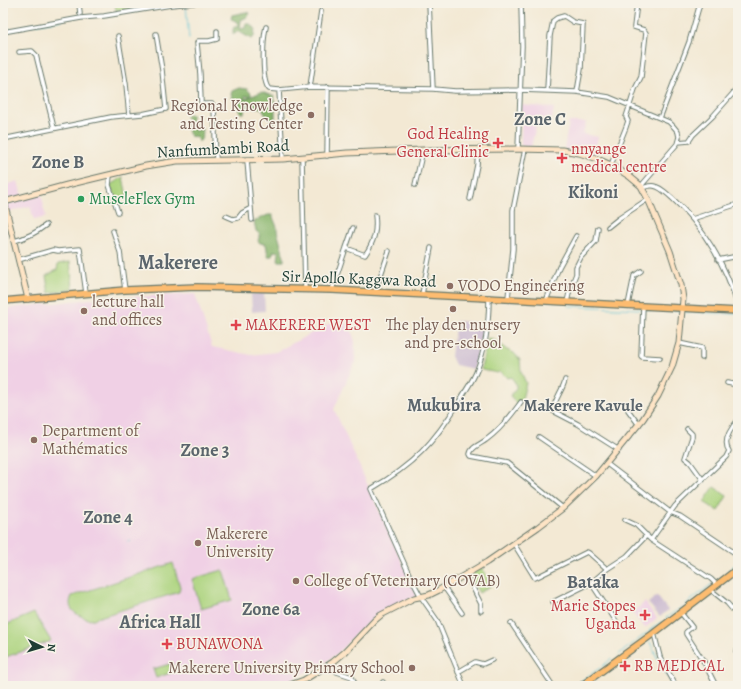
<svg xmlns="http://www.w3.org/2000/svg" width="741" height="689" font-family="Alegreya,serif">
<rect width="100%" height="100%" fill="#f7f3e8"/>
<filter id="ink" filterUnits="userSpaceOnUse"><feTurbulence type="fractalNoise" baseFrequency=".025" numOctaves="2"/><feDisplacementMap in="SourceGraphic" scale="8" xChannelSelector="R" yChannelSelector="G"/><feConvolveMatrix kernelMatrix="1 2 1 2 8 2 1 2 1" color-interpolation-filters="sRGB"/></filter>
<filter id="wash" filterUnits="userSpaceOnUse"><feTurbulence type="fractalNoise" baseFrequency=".012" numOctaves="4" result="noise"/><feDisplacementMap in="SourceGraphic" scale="16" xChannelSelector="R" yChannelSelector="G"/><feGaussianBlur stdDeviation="0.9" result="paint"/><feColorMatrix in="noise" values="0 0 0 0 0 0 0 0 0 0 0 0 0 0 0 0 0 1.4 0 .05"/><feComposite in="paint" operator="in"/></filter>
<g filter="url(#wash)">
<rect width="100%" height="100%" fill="#f3e9d4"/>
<path fill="#f0d0e5" d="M522,105L554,108L552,120L538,118L531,147L522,146L521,145Z
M569,122H586L583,134L598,137L594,155L564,149Z
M18,181L22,196L5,201L3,186Z
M41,194L44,206H43L46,217L34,220L30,206L8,212L5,205Z
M195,294L212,347L251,355L276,352L340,318L351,328L355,342V362L334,409L417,596L388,609L371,621L355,634L339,652L322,665L276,686H3V309L91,299Z
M645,602L657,618L645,628L632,613Z"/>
<path fill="#cebed2" d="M264,293L265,311L252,312L251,294Z
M456,321L471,322L483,325L474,369L455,365L451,356Z
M657,596L668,610L660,617L648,603Z"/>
<path fill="#abd37d" stroke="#658858" d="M115,3H157V6L116,11Z
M123,177L127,197L115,198L110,185Z
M70,262L73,289L49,293L46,276L57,270L58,264Z
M488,338L494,340L507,350L514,353L520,360L521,372L526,383L522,399L517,404L510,396L516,388V384L511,377L507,378L500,371L498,373L482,370L481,368Z
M714,487L727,496L718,511L704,502Z
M173,563L180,587L179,592L90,620C78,615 65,611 72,596Z
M482,568L492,585L479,593L469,575Z
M223,570L232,600L201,609L192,579Z
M34,613L51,641L3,658V626Z
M173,663L176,671L156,678L153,669Z"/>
<path fill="#88b56c" stroke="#547950" d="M246,12L250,13L247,17L241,20L240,29L245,28L246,24H250L255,28L254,37L251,39L238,31L235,34H233V29L234,27H238V22L231,19L232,15Z
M239,88L247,89L251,93V96H245L244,113H242L238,108L240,100L232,98L231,94L232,91Z
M261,92L274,96L275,102V121L274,123L272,120L266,116L263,109L258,107L247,108L245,102V99Z
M188,114L192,115V118L191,120L195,124L194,128L195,131L202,129C204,132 202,138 200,141H198L196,137L190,136C187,132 186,126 188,121L186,117Z
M268,215H272L277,227V231L284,257V261H278L279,252L274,251L272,256H268L266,244L260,243L258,241L260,234L256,231L254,221Z"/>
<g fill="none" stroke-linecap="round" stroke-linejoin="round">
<path stroke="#57c1d3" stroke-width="1" d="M186,5L189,39
M25,26L62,20
M3,30L10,29
M568,306L641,309
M644,310L679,311
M684,312L738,314
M127,542L130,541
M729,570L738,562
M685,605L712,584
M666,618L682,607
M649,631L661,622
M650,642L662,668L674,686
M618,655L647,633
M603,666L611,659
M574,686L600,668"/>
</g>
</g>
<g filter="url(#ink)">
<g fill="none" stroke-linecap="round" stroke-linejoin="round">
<g stroke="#69796c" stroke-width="5.5">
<path id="street" d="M79,3L80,14
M429,3L433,89
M266,27C263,39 261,81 269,89L279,90L310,87L433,89L455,91L521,90L577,92L609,97L669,122L674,127L678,132L679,137L677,144L641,186
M3,32L81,18L104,16L171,5L194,3
M118,36L126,84L129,115
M19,52L32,51L36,55L54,128
M310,87L321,11
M279,90L283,159
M547,90L550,36L553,21L557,18L564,16L573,22L583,24L581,69L577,92
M660,118L689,42L699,7
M3,139L111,117L142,114L166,109L162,70L156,34
M678,142L689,141L693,135L713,116L735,91L738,93
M518,149L522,46L521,3
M327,156L328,87
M302,158L305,289
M216,160L214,106L212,104H202L201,102L200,74L197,43L198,41H209L217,39V31
M247,160L252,220
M611,165L626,127L628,121L626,117L635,89L641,77L646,33L644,30L634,27L637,3
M110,175L109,185L118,212
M415,185L423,150
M642,188C646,187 650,185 654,186C661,187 667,194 672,198C703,226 727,267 738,307
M470,199L477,165L478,149
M226,216L233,219L238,218L242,213L251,208
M692,219L738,204
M608,227L618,219L648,199
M113,231L120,252L125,290
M14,241C26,238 36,233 46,225
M346,248L353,228
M18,260L53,250L58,251L80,249L86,293
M718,260L738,256
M332,290L346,248L365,255C374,242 377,231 375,215
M375,292L389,251
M422,294L431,248
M508,298L513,249V210L525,149
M546,301L559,267L576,236
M567,302L570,289L576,274V267L581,257L596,241L598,228
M628,305L634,276L641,271
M643,306L641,356L642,357L660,358
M679,343L702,348V358
M565,380C563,390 553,402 553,411L578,424L619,450
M727,383L738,385
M521,402C511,416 500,430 486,440C481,444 471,447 470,454L471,456L507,463L563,508
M628,410L639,425
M687,429L692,434V437L685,458L690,462L703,480
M539,437L596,476
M607,464L670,512L680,516L738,555
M625,520L636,525L651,540L711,579L717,585
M651,540L675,506L726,457L729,451C722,441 732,427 738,420
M514,544L535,578L587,552L589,553L607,569
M466,574L481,604V611
M591,583L618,624
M444,587L462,613
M711,590L727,603L738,616
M553,602L591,583L607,569L627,556L647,535
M681,613L692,627L686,632V634L704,662L716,686
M511,623L553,686
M654,633L660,657L676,686
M738,649L736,651L738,655
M329,665L337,672L352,677L356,686
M458,672L475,662L483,664L492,660
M383,682L384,686
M464,686L437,620L421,597L409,574L371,489C413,465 434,443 459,402C465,391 473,381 477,370C486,347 489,321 489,297"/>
</g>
<g stroke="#69796c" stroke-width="7">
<path id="secondary" d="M3,197L28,299
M4,202L67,185L146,166L177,161L283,159L347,153L423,150L518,149L562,150L579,153L595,158L611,165L629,176L641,186L648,199L670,251L681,285L683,299L679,343L672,367L658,396L643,419L596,476L563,508L538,527L487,562L439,590L429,595L414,598L381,615L375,620L345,652L333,662L304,680L287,686"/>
</g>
<g stroke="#69796c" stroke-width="8">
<path id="primary" d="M3,301L125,290L197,287L332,290L738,311
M581,686L654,633L731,574L738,567"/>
</g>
<use href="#street" stroke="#fff" stroke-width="3.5"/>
<use href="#secondary" stroke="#fee4c5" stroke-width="5"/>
<use href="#primary" stroke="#fdbc6f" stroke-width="5.5"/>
</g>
</g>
<g fill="#8d6e63" stroke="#f7f3e8" stroke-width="1.5">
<circle cx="311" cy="115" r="4"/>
<circle cx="450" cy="286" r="4"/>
<circle cx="453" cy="309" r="4"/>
<circle cx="84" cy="311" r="4"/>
<circle cx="34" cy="440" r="4"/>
<circle cx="198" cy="543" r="4"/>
<circle cx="296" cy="581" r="4"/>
<circle cx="412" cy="668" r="4"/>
</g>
<g fill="#e0444e" stroke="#f7f3e8" stroke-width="1.5">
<path d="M496 137h4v4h4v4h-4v4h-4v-4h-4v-4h4z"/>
<path d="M560 152h4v4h4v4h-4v4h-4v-4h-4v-4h4z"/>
<path d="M234 319h4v4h4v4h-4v4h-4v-4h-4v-4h4z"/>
<path d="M643 609h4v4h4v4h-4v4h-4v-4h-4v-4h4z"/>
<path d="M165 638h4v4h4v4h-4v4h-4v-4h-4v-4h4z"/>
<path d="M623 660h4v4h4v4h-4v4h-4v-4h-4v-4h4z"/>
</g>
<circle fill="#2e9e5b" stroke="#f7f3e8" stroke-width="1.5" cx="81" cy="199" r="4"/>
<g text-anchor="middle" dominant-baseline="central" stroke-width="3" stroke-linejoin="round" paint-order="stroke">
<g font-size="16" fill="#785e54" stroke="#f7f3e8" text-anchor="start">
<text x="303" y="106" text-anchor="end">Regional Knowledge<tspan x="303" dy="18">and Testing Center</tspan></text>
<text x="458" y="286">VODO Engineering</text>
<text x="92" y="302">lecture hall<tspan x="92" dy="18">and offices</tspan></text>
<text x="453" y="325" text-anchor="middle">The play den nursery<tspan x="453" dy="18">and pre-school</tspan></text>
<text x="42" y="431">Department of<tspan x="42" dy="18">Mathématics</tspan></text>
<text x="206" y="534">Makerere<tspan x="206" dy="18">University</tspan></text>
<text x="304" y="581">College of Veterinary (COVAB)</text>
<text x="404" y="668" text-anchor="end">Makerere University Primary School</text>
</g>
<g font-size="16" fill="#be3a42" stroke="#f7f3e8" text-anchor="start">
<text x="489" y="134" text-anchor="end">God Healing<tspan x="489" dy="18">General Clinic</tspan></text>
<text x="571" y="149">nnyange<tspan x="571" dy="18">medical centre</tspan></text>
<text x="245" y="325">MAKERERE WEST</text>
<text x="636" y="606" text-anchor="end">Marie Stopes<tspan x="636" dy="18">Uganda</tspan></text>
<text x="176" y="644">BUNAWONA</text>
<text x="634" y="666">RB MEDICAL</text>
</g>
<g font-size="16" fill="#1f3d34" stroke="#f7f3e8">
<text transform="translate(223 149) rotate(-3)">Nanfumbambi Road</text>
<text transform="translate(359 279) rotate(2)">Sir Apollo Kaggwa Road</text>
</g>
<g font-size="16" fill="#27864d" stroke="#f7f3e8" text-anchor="start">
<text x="89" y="199">MuscleFlex Gym</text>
</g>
<g font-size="17" font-weight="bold" fill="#5c666d" stroke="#f7f3e8">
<text x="583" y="405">Makerere Kavule</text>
</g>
<g font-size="18" font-weight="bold" fill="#5c666d" stroke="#f7f3e8">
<text x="540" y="119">Zone C</text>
<text x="58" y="162">Zone B</text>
<text x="593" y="192">Kikoni</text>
<text x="444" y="405">Mukubira</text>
<text x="205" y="450">Zone 3</text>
<text x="108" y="517">Zone 4</text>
<text x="593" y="582">Bataka</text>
<text x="271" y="609">Zone 6a</text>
<text x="160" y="622">Africa Hall</text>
</g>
<g font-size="20" font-weight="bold" fill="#5c666d" stroke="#f7f3e8">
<text x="178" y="262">Makerere</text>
</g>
</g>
<rect width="741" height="689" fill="none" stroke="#f7f3e8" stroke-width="16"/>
<g transform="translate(42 647) rotate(95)" stroke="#f7f3e8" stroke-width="3" paint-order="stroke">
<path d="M0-3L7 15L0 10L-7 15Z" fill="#1f3d34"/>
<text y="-6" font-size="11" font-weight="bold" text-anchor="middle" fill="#1f3d34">N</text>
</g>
</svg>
